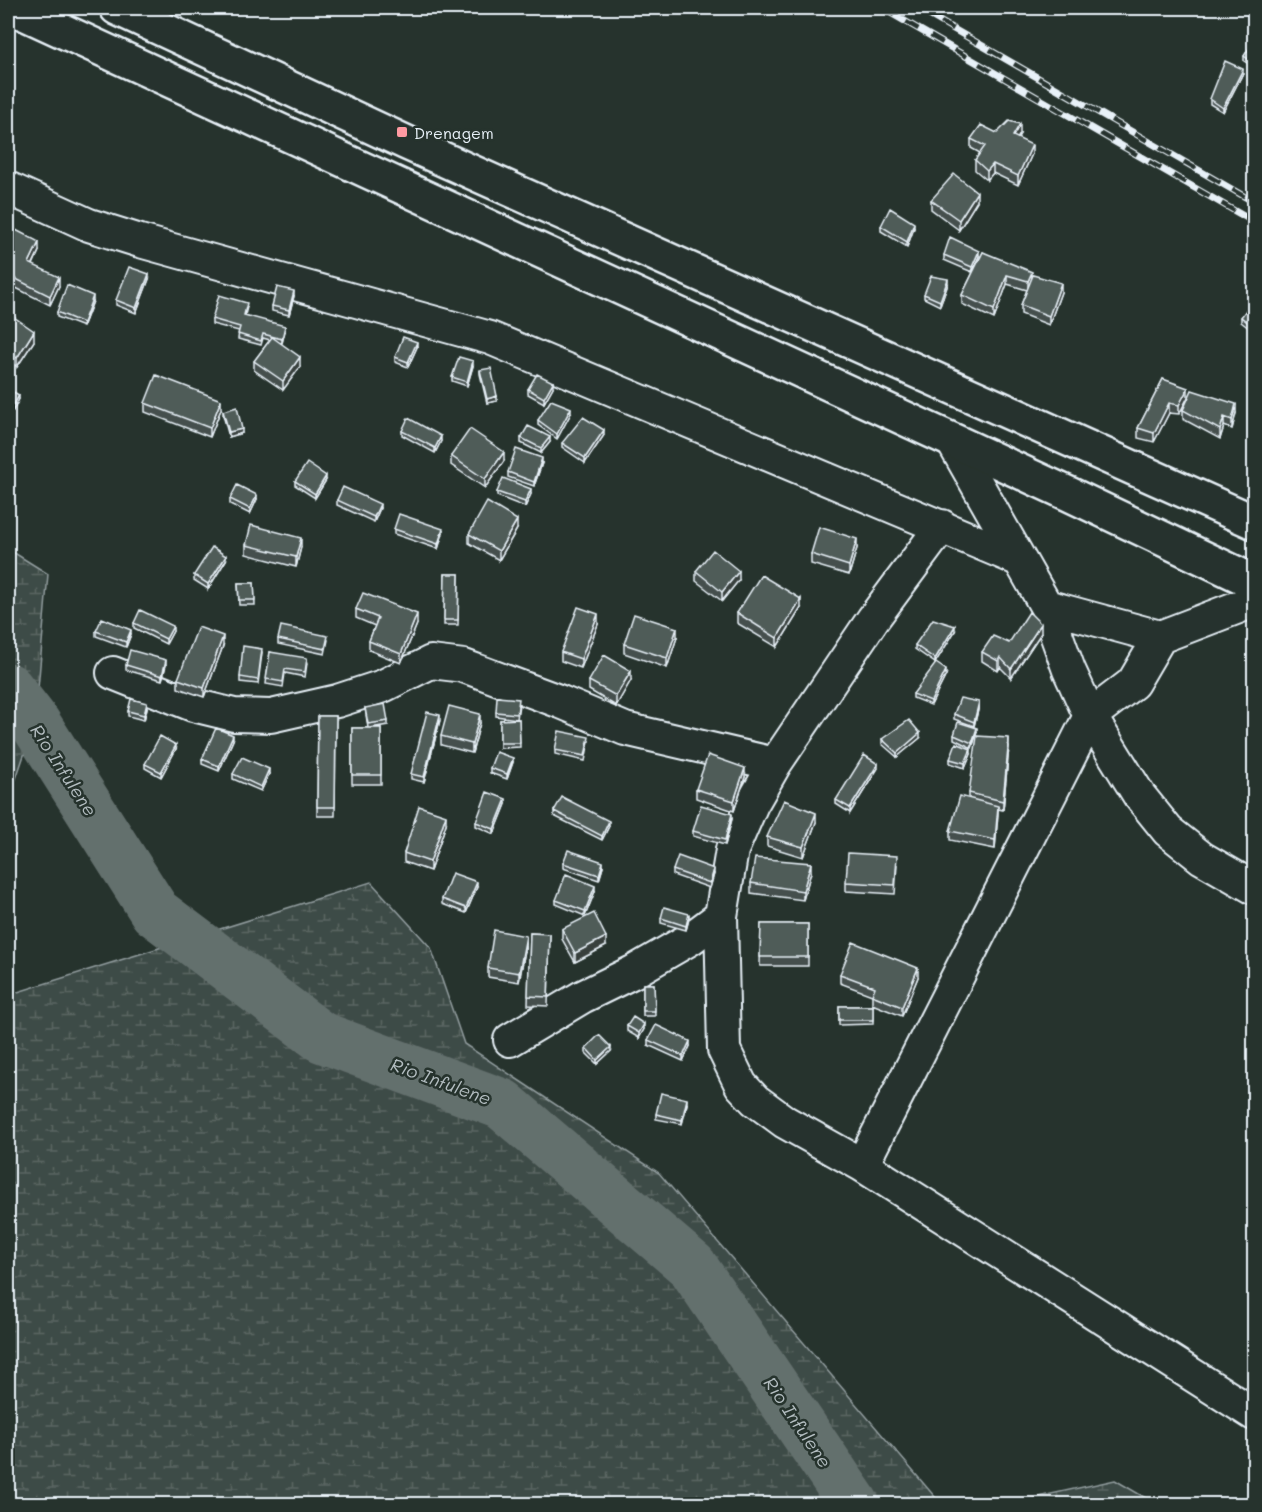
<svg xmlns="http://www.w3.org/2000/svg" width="1262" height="1512" font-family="Mali,sans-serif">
<defs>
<pattern id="wetland-marsh" width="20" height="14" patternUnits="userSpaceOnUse" patternTransform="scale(1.5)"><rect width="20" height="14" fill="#3e4b47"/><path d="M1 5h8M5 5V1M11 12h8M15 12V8" fill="none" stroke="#5a6562"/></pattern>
</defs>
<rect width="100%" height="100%" fill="#26332d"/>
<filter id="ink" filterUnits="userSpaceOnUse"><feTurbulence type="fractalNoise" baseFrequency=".0167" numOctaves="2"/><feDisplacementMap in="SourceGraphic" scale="12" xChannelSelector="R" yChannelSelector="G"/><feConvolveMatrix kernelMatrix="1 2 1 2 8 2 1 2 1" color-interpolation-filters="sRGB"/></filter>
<g filter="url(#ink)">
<path fill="url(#wetland-marsh)" stroke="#939ea0" stroke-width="1.5" d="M8,549L48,574L35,723L8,802Z
M371,882L431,948L464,1044L659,1173L941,1504H8V995Z
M1115,1480L1156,1504H1006Z"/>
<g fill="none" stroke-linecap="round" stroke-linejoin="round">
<path stroke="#636f6d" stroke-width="51" d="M8,688L35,723L155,912L321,1037L502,1104L692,1266L854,1504"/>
<g stroke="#e8f1f8" stroke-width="36">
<path id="minor" d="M8,188L89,225L140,241L490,338L1020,560
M953,442L1046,606L1069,670L1090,716L1139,795L1168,831L1202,858L1254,888
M942,526L873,619L775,764L752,804L732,850L721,916L724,1050L741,1085L755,1100L785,1122L862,1165L1254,1414
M1046,606L1160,637L1254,601
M113,673L193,705L234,715L271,716L337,701L383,686L431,662L464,666L561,702L625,729L775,764
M510,1040L582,997L633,972L690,939L721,916
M862,1165L1090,716L1133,683L1160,637"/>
</g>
<g stroke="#e8f1f8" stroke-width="38">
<path id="highway" d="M13,8L1069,494L1254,582
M117,8L407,143L1254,522"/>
</g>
<use href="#minor" stroke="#26332d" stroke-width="32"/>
<use href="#highway" stroke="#26332d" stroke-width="33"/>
<g stroke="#e8f1f8" stroke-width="7">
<path id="rail" d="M882,8L1254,222
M917,8L1254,202"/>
</g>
<use href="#rail" stroke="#26332d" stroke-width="4.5" stroke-dasharray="14" stroke-linecap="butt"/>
</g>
<path fill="#454f4d" stroke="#e8f1f8" stroke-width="1.5" d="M1254,41V67L1244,61V56Z
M1243,73L1223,112L1210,104V99Z
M1254,127V152L1250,150V137Z
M997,133L1020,134L1017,138L1032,154L1018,185L993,173L987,180L975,170V160L980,153L971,148V139Z
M931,200L977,201L959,230L931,209Z
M881,226L914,228L907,247L881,231Z
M8,236L39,251L33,265L59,286L50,305L8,284Z
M983,252L1032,279L1061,292L1049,325L1021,314V305L1027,290L1007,284L994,319L962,304V295Z
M944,255L979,256L972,272L944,260Z
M149,279L136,313L116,305V300Z
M948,284L940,306L924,298V294Z
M294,296L289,315L272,311V306Z
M1254,300V332L1241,322V317Z
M93,301L83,327L57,317V312Z
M247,307L245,315L285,331L282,343H280L300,367L283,390L254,370V361L270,340L263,338L261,345L238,339L239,331L212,324V319Z
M8,313L34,341L17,367L8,360Z
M417,347L408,367L395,362V357Z
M473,366L467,386L452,381V377Z
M480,370L497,401L487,403L480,374Z
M1163,379L1188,397L1179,414L1169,413L1154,442L1138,438V428Z
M553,387L544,403L528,394V389Z
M8,389L19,399L13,411L8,408Z
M145,403L221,409L210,437L145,412Z
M1183,410L1236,413L1232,429L1224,426L1220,439L1183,419Z
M223,411L242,433L229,437L223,415Z
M571,413L557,439L538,425V420Z
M402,431L441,441L435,453L402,435Z
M604,435L585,463L562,447V443Z
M521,438L550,442L541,453L521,443Z
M451,456L504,461L485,488L451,465Z
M542,463L534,486L508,477V472Z
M326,480L315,498L295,485V481Z
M497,492L531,494L525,507L497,496Z
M230,499H257L250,514L230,504Z
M337,500L380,508L374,522L337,505Z
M394,529L443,533L438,549L394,534Z
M517,529L499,560L469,543V534Z
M246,545L301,547L296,567L246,554Z
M857,548L849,575L811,564V554Z
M226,560L208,589L194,580V575Z
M696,571L739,580L722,601L696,581Z
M445,574H459L458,625H444Z
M238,583H254L255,605H239Z
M801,608L777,647L737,623V613Z
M356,609L417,624L401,663L369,650V641L375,626L356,618Z
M134,623L173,631L166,644L134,628Z
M598,624L581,668L561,661V652Z
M96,631L131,634L126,647L96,636Z
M955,631L935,663L915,649V645Z
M1041,633L1011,678L1000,667L998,671L982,661V652Z
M677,637L667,668L624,653V644Z
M278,639L328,640L325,654L278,644Z
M223,646L204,697L178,688V679Z
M270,652L307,663L305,677L285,673L283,687L266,684Z
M262,653L258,684L240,682V677Z
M126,665H166L162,680L126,670Z
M946,675L931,705L913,698V694Z
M631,680L616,706L589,690V681Z
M519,704L517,719L496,716V712Z
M979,706L974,726L954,719V714Z
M147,708L144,720L128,716V711Z
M365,708L388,721V725L370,728H381V784H352V728H368Z
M318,716H336L335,816H317Z
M519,719L520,747L500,748V720Z
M440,720L424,782L411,779V774Z
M480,723L472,753L441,745V736Z
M977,732L972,748L954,739V735Z
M920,738L897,757L882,744V739Z
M233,740L219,771L202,764V759Z
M589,741L585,761L555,754V750Z
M1009,747L1003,810L998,809L995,849L950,840V831L969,798V793Z
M176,749L161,777L145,768V764Z
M971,754L965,768L950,763V759Z
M513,762L507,779L490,773V768Z
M878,768L850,813L836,804V800Z
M233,774H269L261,791L233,779Z
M745,777L734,811L696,798V789Z
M506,804L494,834L476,826V822Z
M554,811L609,826L602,840L554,816Z
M732,819L725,845L693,836V831Z
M816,822L803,857L767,846V837Z
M446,824L430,871L404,862V853Z
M563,863L603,867L599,880L563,868Z
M897,865L895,894L846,891V882Z
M673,870L714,874L710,888L673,875Z
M811,872L803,900L751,893V883Z
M477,887L466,913L442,904V899Z
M595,891L585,916L556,904V900Z
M661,918L689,919L686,930L661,923Z
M761,924H808V966H760Z
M562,929L606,946L575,962L562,939Z
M530,933L550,934L548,1006L528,1005Z
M526,945L519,982L488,977V968Z
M840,974L918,977L902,1016L872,1004V995L840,983Z
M643,984H654L655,1016H643Z
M839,1006H873V1024L839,1025Z
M627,1026L644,1029L639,1038L627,1031Z
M648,1040L690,1046L683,1061L648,1045Z
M586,1048L611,1051L597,1064L586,1053Z
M687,1104L682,1124L656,1119V1114Z"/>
<path fill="#38403e" stroke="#e8f1f8" stroke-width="1.5" d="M1243,69V73L1223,112V108Z
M1020,124V134L1013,146V136Z
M1032,145V154L1018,185V176Z
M993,164V173L987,180V171Z
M977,192V201L959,230V220Z
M914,223V228L907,247V242Z
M39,242V251L29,272V263Z
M979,251V256L972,272V267Z
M1032,272V281L1028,290V281Z
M149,274V279L136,313V308Z
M1007,275V284L994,319V310Z
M59,277V286L50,305V296Z
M948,279V284L940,306V301Z
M1061,283V292L1049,325V316Z
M294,291V296L289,315V310Z
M93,296V301L83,327V323Z
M285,326V331L282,343V339Z
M34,331V341L17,367V358Z
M417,342V347L408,367V362Z
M300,357V367L283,390V381Z
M473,361V366L467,386V382Z
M553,382V387L544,403V398Z
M1188,388V397L1179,414V405Z
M19,395V399L13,411V406Z
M497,396V401L487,403V399Z
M221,400V409L210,437V428Z
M1169,403V413L1154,442V433Z
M1236,404V413L1232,429V420Z
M571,408V413L557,439V434Z
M1224,417V426L1220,439V430Z
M242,429V433L229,437V432Z
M604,430V435L585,463V458Z
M441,436V441L435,453V448Z
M550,437V442L541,453V448Z
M504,452V461L485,488V479Z
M542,458V463L534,486V482Z
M326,476V480L315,498V494Z
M531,489V494L525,507V502Z
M257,495V499L250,514V509Z
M380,504V508L374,522V517Z
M517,520V529L499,560V551Z
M443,529V533L438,549V544Z
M301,538V547L296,567V557Z
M857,539V548L849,575V566Z
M226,556V560L208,589V584Z
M739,571V580L722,601V592Z
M801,599V608L777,647V638Z
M417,614V624L401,663V654Z
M598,614V624L581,668V659Z
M1041,624V633L1011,678V669Z
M173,626V631L166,644V639Z
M955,626V631L935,663V659Z
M677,628V637L667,668V658Z
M131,630V634L126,647V642Z
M223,636V646L204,697V688Z
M1000,657V667L998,671V661Z
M166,660V665L162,680V676Z
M946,670V675L931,705V701Z
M631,671V680L616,706V696Z
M979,702V706L974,726V722Z
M147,703V708L144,720V715Z
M480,714V723L472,753V744Z
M440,715V720L424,782V777Z
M977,728V732L972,748V743Z
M920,733V738L897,757V753Z
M233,735V740L219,771V766Z
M1009,738V747L1003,810V801Z
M176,745V749L161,777V772Z
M971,749V754L965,768V763Z
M513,758V762L507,779V774Z
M878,764V768L850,813V808Z
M745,768V777L734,811V801Z
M269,769V774L261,791V787Z
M506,799V804L494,834V829Z
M998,806V815L995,849V840Z
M816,813V822L803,857V847Z
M732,814V819L725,845V840Z
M446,815V824L430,871V862Z
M609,821V826L602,840V836Z
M603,862V867L599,880V875Z
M811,863V872L803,900V891Z
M714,869V874L710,888V883Z
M477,882V887L466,913V908Z
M595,886V891L585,916V911Z
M689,914V919L686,930V926Z
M526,936V945L519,982V973Z
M606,937V946L575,962V953Z
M918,968V977L902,1016V1007Z
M644,1024V1029L639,1038V1033Z
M690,1041V1046L683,1061V1056Z
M611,1047V1051L597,1064V1060Z
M687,1099V1104L682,1124V1120Z"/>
<path fill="#505c59" stroke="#e8f1f8" stroke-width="1.5" d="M1254,41V63L1244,56Z
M1225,61L1243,69L1223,108L1210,99Z
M1009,121L1020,124L1013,136L1032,145L1018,176L993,164L987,171L975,160L985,146L971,139L981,125L997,133Z
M1254,127V139L1250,137Z
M954,174L977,192L959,220L931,200Z
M890,208L914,223L907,242L881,226Z
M12,228L39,242L29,263L59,277L50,296L8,275V236Z
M950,237L979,251L972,267L944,255Z
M983,252L1032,272L1028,281L1007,275L994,310L962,295Z
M129,267L149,274L136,308L116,300Z
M1033,275L1061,283L1049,316L1021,305Z
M931,276L948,279L940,301L924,294Z
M67,285L93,296L83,323L57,312Z
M277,287L294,291L289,310L272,306Z
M219,295L247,303L244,315L285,326L282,339L263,334L261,341L238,334L240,327L212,319Z
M1254,300V327L1241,317Z
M8,313L34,331L17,358L8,351Z
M272,337L300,357L283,381L254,361Z
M403,337L417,342L408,362L395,357Z
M459,357L473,361L467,382L452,377Z
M491,368L497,396L487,399L480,370Z
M537,374L553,382L544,398L528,389Z
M156,375L221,400L210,428L145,403Z
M1163,379L1188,388L1179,405L1169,403L1154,433L1138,428Z
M8,389L19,395L13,406L8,404Z
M1192,390L1236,404L1232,420L1224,417L1220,430L1183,410Z
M551,400L571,408L557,434L538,420Z
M237,407L242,429L229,432L223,411Z
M583,417L604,430L585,458L562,443Z
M408,418L441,436L435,448L402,431Z
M528,426L550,437L541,448L521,438Z
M470,429L504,452L485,479L451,456Z
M516,449L542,458L534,482L508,472Z
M307,463L326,476L315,494L295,481Z
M503,478L531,489L525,502L497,492Z
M237,485L257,495L250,509L230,499Z
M343,487L380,504L374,517L337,500Z
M487,502L517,520L499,551L469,534Z
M399,514L443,529L438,544L394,529Z
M251,525L301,538L296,557L246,545Z
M819,527L857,539L849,566L811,554Z
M212,547L226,556L208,584L194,575Z
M713,550L739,571L722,592L696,571Z
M445,574H459L458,620H444Z
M761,575L801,599L777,638L737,613Z
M238,583H254L255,600H239Z
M363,593L417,614L401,654L369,641L378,618L356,609Z
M578,607L598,614L581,659L561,652Z
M140,610L173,626L166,639L134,623Z
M1029,612L1041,624L1011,669L1000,657L998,661L982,652L993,636L1009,643Z
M634,614L677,628L667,658L624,644Z
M102,618L131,630L126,642L96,631Z
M933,619L955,626L935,659L915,645Z
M281,626L328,636L325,649L278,639Z
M198,627L223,636L204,688L178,679Z
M243,646L262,649L258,680L240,677Z
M130,650L166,660L162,676L126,665Z
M270,652L307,658L305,672L285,669L283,682L266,679Z
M604,655L631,671L616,696L589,681Z
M936,663L946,670L931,701L913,694Z
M497,697L519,699L517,714L496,712Z
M960,698L979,702L974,722L954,714Z
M131,699L147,703L144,715L128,711Z
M385,704L388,721L368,724L365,708Z
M449,706L480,714L472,744L441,736Z
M427,712L440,715L424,777L411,774Z
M318,716H336L335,807H317Z
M519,719L520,743H500V720Z
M909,720L920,733L897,753L882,739Z
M958,722L977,728L972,743L954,735Z
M216,728L233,735L219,766L202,759Z
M352,728H381V775H352Z
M559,731L589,737L585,756L555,750Z
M160,736L176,745L161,772L145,764Z
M977,736L1009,738L1003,801L969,793Z
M956,743L971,749L965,763L950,759Z
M496,752L513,758L507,774L490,768Z
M708,755L745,768L734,801L696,789Z
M864,755L878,764L850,808L836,800Z
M242,757L269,769L261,787L233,774Z
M487,792L506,799L494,829L476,822Z
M960,796L998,806L995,840L950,831Z
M562,797L609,821L602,836L554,811Z
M784,800L816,813L803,847L767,837Z
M701,805L732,814L725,840L693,831Z
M419,806L446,815L430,862L404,853Z
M568,850L603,862L599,875L563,863Z
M848,853L897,856L895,885L846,882Z
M678,856L714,869L710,883L673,870Z
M755,858L811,863L803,891L751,883Z
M452,873L477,882L466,908L442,899Z
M566,874L595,886L585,911L556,900Z
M664,907L689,914L686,926L661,918Z
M594,913L606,937L575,953L562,929Z
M761,924H808V957H760Z
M494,930L526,936L519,973L488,968Z
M530,933L550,934L548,997L528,996Z
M853,942L918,968L902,1007L872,995L875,987L840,974Z
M643,984H654L655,1011H643Z
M839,1006H873V1020H839Z
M633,1017L644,1024L639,1033L627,1026Z
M656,1025L690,1041L683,1056L648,1040Z
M599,1035L611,1047L597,1060L586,1048Z
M661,1093L687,1099L682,1120L656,1114Z"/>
</g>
<rect fill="#ff9aa2" stroke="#26332d" stroke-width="2" x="396" y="126" width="12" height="12" rx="3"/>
<g text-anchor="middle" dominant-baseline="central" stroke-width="5" stroke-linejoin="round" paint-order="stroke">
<g font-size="16" fill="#e8f1f8" stroke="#26332d" text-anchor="start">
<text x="414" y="132">Drenagem</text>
</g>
<g font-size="18" font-style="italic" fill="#b3bdc0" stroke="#26332d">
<text transform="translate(64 770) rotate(57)">Rio Infulene</text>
<text transform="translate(441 1081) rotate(20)">Rio Infulene</text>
<text transform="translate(798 1422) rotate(56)">Rio Infulene</text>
</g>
</g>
<rect width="1262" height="1512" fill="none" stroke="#26332d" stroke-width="30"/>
<rect x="15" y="15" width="1232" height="1482" fill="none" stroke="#e8f1f8" stroke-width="2" filter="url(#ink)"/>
</svg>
